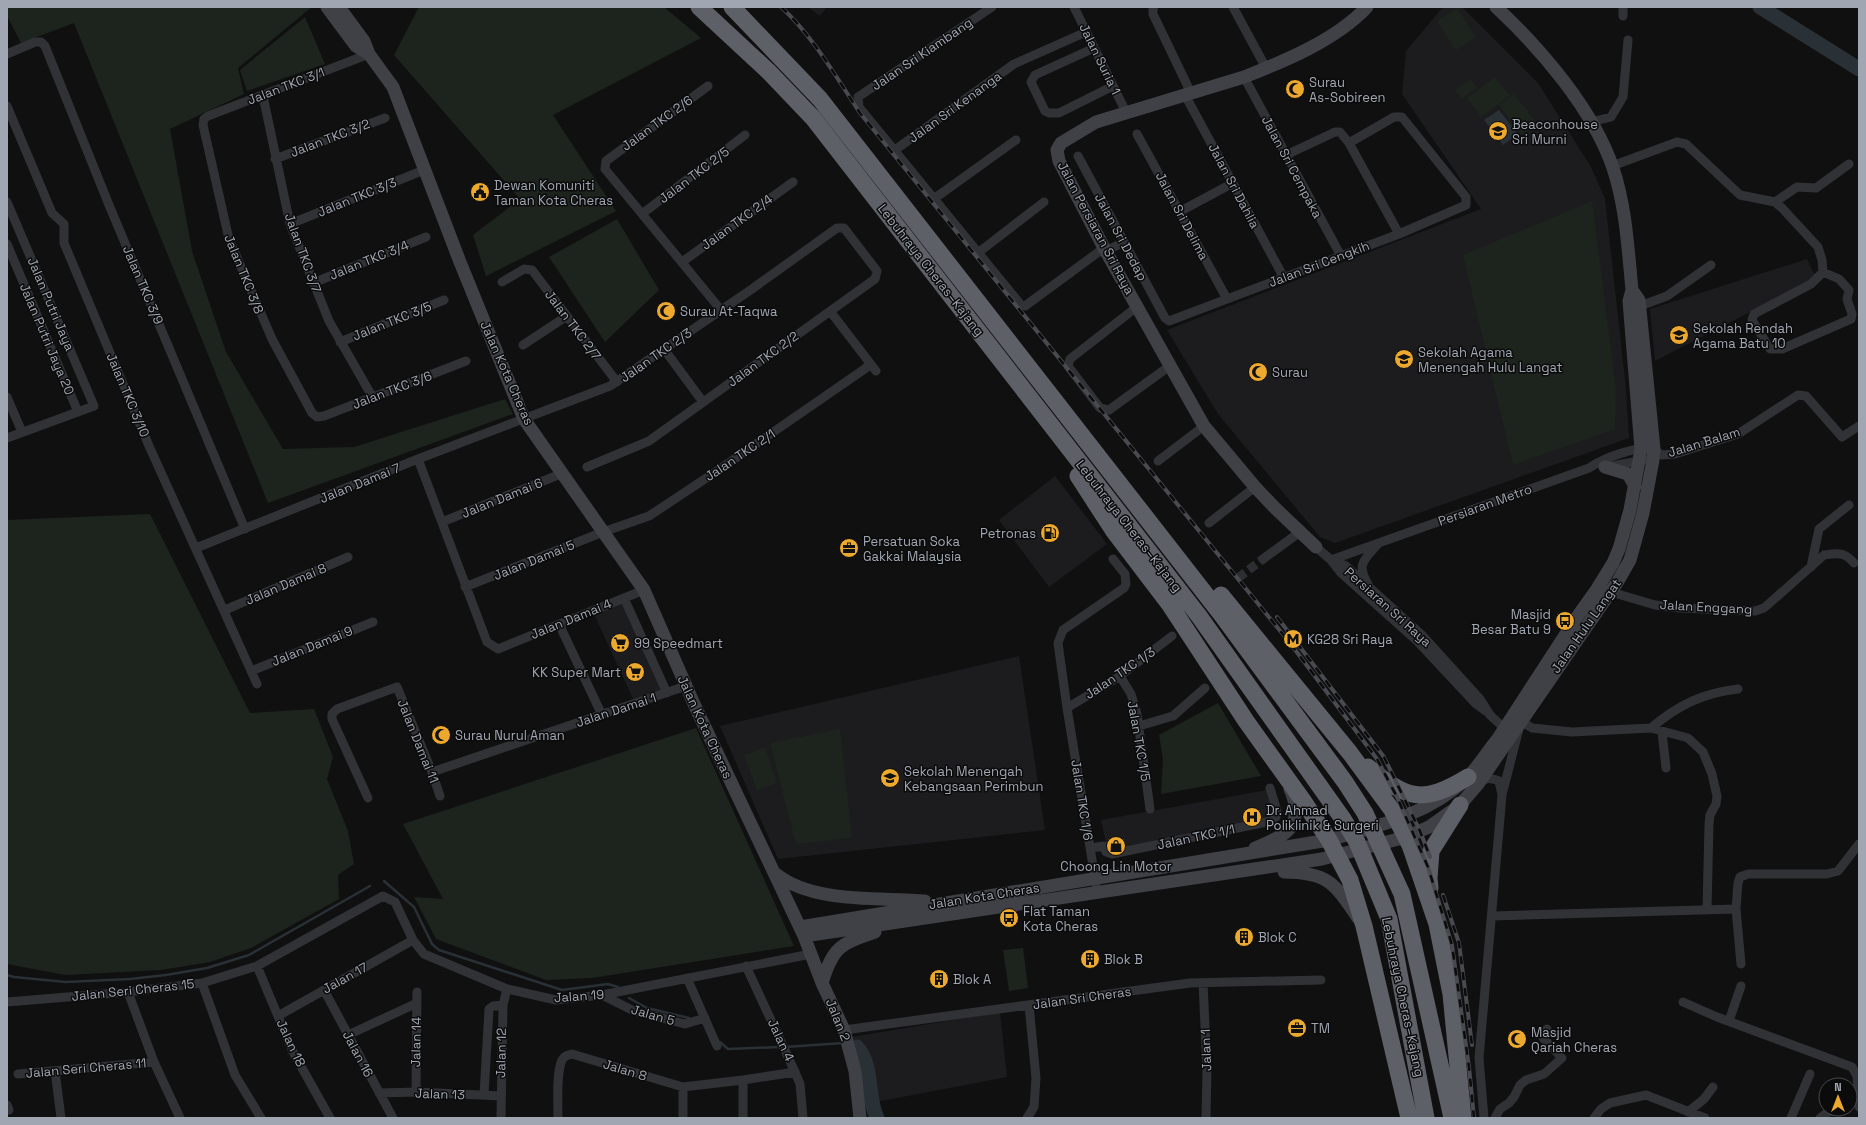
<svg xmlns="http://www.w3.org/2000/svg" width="1866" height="1125" font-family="'Space Grotesk',sans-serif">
<rect width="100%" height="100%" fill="#101011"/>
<path fill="#1c1c1e" d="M808,7H827L820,16Z
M1443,7H1462L1538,83L1591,167L1605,199L1626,389L1629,438L1335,543L1320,537L1218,414L1167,330L1481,209L1402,94L1406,51Z
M1807,259L1816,278L1655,361L1650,309Z
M1055,476L1107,544L1049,587L999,520Z
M623,602L662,690L634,701L594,614Z
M1019,656L1045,830L778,859L720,726Z
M1267,790L1273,814L1270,819L1111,851L1107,848L1101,820Z
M1000,1012L1007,1077L876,1102L869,1061L864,1056L852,1037Z"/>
<path fill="#1c241d" d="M7,7H312L238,68L244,94L170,129L192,251L226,352L283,449L354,447L505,399L513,414L268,503L74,23L21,43L7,16Z
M419,7H664L701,38L553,115L616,211L486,276L473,235L520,199L394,55Z
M1457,8L1476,37L1456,50L1437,21Z
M305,17L325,64L247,91L240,70Z
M1495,77L1510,96L1481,117L1467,98Z
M1471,79L1477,88L1461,99L1455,90Z
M1514,94L1537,123L1522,135L1499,105Z
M1592,201L1616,390L1615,429L1513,465L1463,255Z
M617,219L659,290L605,342L549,257Z
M150,514L250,713L314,709L333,757L327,779L348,831L354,864L338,875L339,899L251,948L210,962L161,970L65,975L7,964V520Z
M1218,703L1261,776L1161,794L1163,759L1159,735Z
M696,728L794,946L592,978L546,980L436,939L414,897L443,899L403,824Z
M840,729L852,838L796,844L770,743Z
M765,747L777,783L757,790L744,755Z
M1023,948L1028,988L1009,991L1003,950Z"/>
<path fill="#293036" d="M1499,110L1518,134L1503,145L1484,120Z"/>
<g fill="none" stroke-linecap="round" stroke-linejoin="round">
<path stroke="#293036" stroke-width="2.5" d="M384,881L414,907L432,944L439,950L562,990L608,984L618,987
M7,975L14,977L66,982L130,979L166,975L207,968L249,955L370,886
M629,998L647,1008L689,1018
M720,1042L728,1049L780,1047
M785,1047L844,1043"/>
<path stroke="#293036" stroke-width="15" d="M1760,7L1859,69
M857,1047C874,1067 866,1095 877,1118"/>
<path stroke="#2d2e31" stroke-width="9" stroke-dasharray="9 4.5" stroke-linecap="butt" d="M1238,578L1263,559"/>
<path stroke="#313236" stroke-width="9" d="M992,7L858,97L859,107L1021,305L1025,306L1104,248
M1074,7L1126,112
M1153,7V14L1191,93
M1233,7L1266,68
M1623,16V7
M1094,48L1035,75L1031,82L1045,111L1049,113H1059L1113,86
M7,54L35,42H41L45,46L109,205L245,529
M369,54L208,116L204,119L203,125L229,239L272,339L312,413L317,417L324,416L466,361
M1244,77L1341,256
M708,86L606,161L605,169L721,310
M1185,95L1284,278
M263,96L290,224L329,321L373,398
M7,106L52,213L64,224V243L149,446L257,684
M1591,122L1611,117L1623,97L1628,40
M1137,134L1227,299
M895,150L1014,64L1086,32
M1286,155L1335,132H1340L1349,143L1399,234
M1078,156L1165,318L1169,321L1399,234L1466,205V197L1402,117H1394L1349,143
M275,159L385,118
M1612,166L1677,142L1686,144L1740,195L1775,202L1782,208L1818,247L1822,260L1823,272
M935,198L1016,140
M7,202L94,406L7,438
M1775,202L1797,187L1816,188L1849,164
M1179,212L1233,183
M642,214L745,135
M290,224L424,170
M7,244L78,412
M1106,251L1124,242
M979,252L1044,202
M682,262L793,182
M1823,272L1839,279L1849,290L1847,299L1852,314L1851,319L1782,349H1770L1752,320L1754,314L1811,284Z
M502,282L524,269L532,270L617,382
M313,283L426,237
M1138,306L1070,359L1068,366L1100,408L1109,410L1171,365
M1640,306L1667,296L1711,265
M830,311L876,371
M340,342L444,300
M523,345L567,316
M664,349L703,402
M7,397L22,432
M1661,455L1675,454L1738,434L1798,395L1806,396L1842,437L1859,426
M418,459L487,642L498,649L644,590
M1158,461L1204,426
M1607,467L1644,460
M442,522L563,473
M1209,523L1255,487
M1316,547L1331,560L1341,573L1417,641L1475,703L1486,711
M196,548L418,459L610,386L752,289L837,228H844L877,271L875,279L649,441L587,467
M1263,559L1300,532
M1331,560L1589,468C1602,459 1637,445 1653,449C1656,450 1659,453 1661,455
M1331,560L1346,566L1422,635L1480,699L1490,715L1504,728
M1811,567L1819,529L1849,505
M1368,584C1356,564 1364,560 1378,544
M465,587L603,532L649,516L717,471L866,368L869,364
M1611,592L1655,605L1680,608L1755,611L1764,608L1824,555C1839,553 1844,552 1854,563
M624,598L667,693
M225,610L348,557
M559,624L602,715
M251,671L373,622
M1120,676L1131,694L1137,714L1150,809
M1067,708L1120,676L1172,636
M1139,726L1173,716L1205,688
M1651,728C1678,705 1703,693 1738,689
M1662,732L1666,768
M432,772L686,686
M1479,783C1486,777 1491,778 1499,781L1502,795L1479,1058L1484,1118
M1502,795L1521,721L1532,728L1572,732L1651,728L1688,738L1703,752L1712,774L1717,796L1716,804L1710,815L1709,824L1707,910
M368,798L332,719V714L337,709L397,687L432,772L440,796
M1090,848L1104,846L1106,852L1112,854L1271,821L1276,817L1277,811L1270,788
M1096,884L1067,708L1058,643L1063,630L1124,588L1126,584L1125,574L1113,559
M1736,909L1741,964
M1493,916L1736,909L1738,883L1740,877L1748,874H1827L1838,871L1859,844
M257,966L293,1052L330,1118
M746,966L795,1072L800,1084L803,1118
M687,978L717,1046
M202,983L235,1075L261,1118
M1203,983L1207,1069L1206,1118
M324,990L393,1118
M128,992L154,1062L180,1118
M602,995L634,1011L685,1024L705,1018
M7,1002L128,992L202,983L257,966L383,896L395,902L413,940L424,954L507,989L556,1000L602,995L811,954
M1683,1002L1717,1017L1852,1067L1857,1076L1859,1107
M278,1016L413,940
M1729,1021L1741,986
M844,1030L1190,983L1321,980
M348,1035L417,1003
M55,1071L61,1118
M18,1074L154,1062
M743,1080V1118
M683,1087V1118
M416,1092L417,992
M379,1093L416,1092L501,1096
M484,1095L489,1009L493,1006L503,1005
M7,1105L9,1110
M1688,1112L1704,1099L1713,1087
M501,1118L503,1005L507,989
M558,1118C558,1104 556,1073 562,1060C564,1056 568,1055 572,1054L683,1087L743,1080L795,1072
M1027,1118L1034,1107L1036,1078L1029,1005
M1495,1118L1500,1109L1509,1103L1514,1097L1520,1085L1526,1080L1544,1074L1562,1058L1543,1038L1547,1029
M1594,1118L1601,1109L1610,1103L1646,1095L1705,1118
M1791,1118L1810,1074
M1820,1118L1828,1112L1847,1109"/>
<path stroke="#3f4146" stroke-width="13" d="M327,7L356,46L369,54
M339,7L364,41L369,54L393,87L460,262L524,419L644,590L694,704L804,936L822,983L844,1030L855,1071L860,1118
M1605,467L1628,474L1635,486
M1316,547L1275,508L1255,487L1204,426L1104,248L1059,161L1057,150L1061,143L1096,122L1244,77C1285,61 1336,40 1367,7
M1255,848C1286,836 1306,826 1290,789
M1284,872C1328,872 1335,884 1358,918
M776,874C814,904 879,897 925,901
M800,927L1329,840C1378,826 1428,815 1467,778C1478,767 1487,752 1497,740L1577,617L1597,589L1613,563L1619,549L1630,510L1641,449L1629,301L1632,290C1628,249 1626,207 1613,168C1593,109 1540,48 1496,7
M804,936L1322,859L1406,837L1429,827L1460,805L1478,784L1618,581L1630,560L1643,513L1653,460L1654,449L1639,300L1632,290
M822,983C833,947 840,944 875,932"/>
<path stroke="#5d6067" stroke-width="17" d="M699,7L768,71L813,118L1199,616L1343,819L1357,842L1389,919L1426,1118
M732,7L820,99L1221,614L1345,782L1365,813L1402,894L1452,1118
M1078,476L1113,530L1170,605L1246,721L1304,802L1329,840L1350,880L1364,926L1409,1118
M1221,595L1350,753L1392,810L1410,845L1437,924
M1368,767C1407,799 1422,805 1468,777
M1430,888L1429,878L1431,851L1460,805
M1435,914L1451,994L1463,1118"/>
<g stroke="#484a4f" stroke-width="4">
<path id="rail" d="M781,7C813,36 836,77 860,113L1290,643L1377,759L1397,797L1428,867L1452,945L1469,1067L1474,1118
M1277,617L1384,757L1420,831L1430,857
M1443,895L1459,943L1472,1045"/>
</g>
<use href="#rail" stroke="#0b0b0c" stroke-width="2.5" stroke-dasharray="8" stroke-linecap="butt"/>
</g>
<defs>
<g id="mosque-disc" transform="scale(1)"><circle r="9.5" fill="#eca92d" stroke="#0b0b0c"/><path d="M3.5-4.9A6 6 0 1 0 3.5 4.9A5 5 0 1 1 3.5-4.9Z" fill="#111"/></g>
<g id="school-disc" transform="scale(1)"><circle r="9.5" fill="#eca92d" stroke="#0b0b0c"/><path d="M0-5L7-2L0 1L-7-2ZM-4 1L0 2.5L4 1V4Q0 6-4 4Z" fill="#111"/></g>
<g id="civic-disc" transform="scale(1)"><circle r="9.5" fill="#eca92d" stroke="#0b0b0c"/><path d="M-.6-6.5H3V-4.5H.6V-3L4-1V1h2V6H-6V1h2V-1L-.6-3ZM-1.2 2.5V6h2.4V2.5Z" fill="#111"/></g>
<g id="fuel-disc" transform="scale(1)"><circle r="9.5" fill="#eca92d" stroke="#0b0b0c"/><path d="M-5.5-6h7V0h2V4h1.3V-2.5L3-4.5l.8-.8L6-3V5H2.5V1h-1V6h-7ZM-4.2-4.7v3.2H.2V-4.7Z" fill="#111"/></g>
<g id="office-disc" transform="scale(1)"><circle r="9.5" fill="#eca92d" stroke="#0b0b0c"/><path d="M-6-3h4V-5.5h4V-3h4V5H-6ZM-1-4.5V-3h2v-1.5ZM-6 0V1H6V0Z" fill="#111"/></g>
<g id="bus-disc" transform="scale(1)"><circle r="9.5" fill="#eca92d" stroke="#0b0b0c"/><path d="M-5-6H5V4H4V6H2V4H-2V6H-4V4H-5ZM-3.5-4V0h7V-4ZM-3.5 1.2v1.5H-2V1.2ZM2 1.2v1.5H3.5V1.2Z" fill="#111"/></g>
<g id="metro-disc" transform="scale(1)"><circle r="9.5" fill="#eca92d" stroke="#0b0b0c"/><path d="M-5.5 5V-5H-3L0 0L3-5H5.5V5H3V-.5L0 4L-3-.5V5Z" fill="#111"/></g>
<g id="supermarket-disc" transform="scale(1)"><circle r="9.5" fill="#eca92d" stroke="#0b0b0c"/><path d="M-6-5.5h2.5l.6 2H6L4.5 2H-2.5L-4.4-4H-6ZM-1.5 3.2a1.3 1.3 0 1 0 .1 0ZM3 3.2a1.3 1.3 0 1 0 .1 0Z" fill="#111"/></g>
<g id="hospital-disc" transform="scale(1)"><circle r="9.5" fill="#eca92d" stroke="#0b0b0c"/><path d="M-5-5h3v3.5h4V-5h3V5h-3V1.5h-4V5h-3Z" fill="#111"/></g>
<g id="shop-disc" transform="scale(1)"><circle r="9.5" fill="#eca92d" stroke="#0b0b0c"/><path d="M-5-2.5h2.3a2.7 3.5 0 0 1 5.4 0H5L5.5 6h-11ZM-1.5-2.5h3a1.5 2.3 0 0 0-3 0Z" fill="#111"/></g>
<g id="building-disc" transform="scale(1)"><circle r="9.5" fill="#eca92d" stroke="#0b0b0c"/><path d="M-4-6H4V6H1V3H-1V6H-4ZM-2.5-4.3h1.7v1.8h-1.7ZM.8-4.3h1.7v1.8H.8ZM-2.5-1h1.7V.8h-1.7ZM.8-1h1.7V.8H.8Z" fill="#111"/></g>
</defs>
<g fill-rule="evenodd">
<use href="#mosque-disc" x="1295" y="89"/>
<use href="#school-disc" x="1498" y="131"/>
<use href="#civic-disc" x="480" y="192"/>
<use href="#mosque-disc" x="666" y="311"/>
<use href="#school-disc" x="1679" y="335"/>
<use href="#school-disc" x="1404" y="359"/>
<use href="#mosque-disc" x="1258" y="372"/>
<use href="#fuel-disc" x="1050" y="533"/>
<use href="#office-disc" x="849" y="548"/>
<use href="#bus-disc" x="1565" y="621"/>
<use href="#metro-disc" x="1293" y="639"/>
<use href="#supermarket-disc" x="620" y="643"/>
<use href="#supermarket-disc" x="635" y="672"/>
<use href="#mosque-disc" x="441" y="735"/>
<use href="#school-disc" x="890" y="778"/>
<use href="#hospital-disc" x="1252" y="817"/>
<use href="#shop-disc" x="1116" y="846"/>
<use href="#bus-disc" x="1009" y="918"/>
<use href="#building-disc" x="1244" y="937"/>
<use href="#building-disc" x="1090" y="959"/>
<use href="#building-disc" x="939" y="979"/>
<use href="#office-disc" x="1297" y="1028"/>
<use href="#mosque-disc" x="1517" y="1039"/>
</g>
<g text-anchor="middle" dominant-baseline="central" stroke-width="3" stroke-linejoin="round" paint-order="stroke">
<g font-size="13" fill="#a1a7b2" stroke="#0b0b0c">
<text transform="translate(922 54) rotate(-34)">Jalan Sri Kiambang</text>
<text transform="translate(1100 59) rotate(64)">Jalan Suria 1</text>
<text transform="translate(286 86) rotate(-21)">Jalan TKC 3/1</text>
<text transform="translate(955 107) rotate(-36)">Jalan Sri Kenanga</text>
<text transform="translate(657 123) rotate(-36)">Jalan TKC 2/6</text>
<text transform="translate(330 138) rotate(-21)">Jalan TKC 3/2</text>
<text transform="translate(1292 167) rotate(62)">Jalan Sri Cempaka</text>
<text transform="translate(694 175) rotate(-37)">Jalan TKC 2/5</text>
<text transform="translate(1234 186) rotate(62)">Jalan Sri Dahlia</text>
<text transform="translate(357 197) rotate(-22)">Jalan TKC 3/3</text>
<text transform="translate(1182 216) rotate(62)">Jalan Sri Delima</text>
<text transform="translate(737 222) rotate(-36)">Jalan TKC 2/4</text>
<text transform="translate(1096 228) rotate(62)">Jalan Persiaran Sri Raya</text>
<text transform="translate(1121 237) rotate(62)">Jalan Sri Dedap</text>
<text transform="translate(303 253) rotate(70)">Jalan TKC 3/7</text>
<text transform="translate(369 260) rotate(-22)">Jalan TKC 3/4</text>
<text transform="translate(1319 264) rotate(-21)">Jalan Sri Cengkih</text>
<text transform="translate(931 270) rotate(52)">Lebuhraya Cheras–Kajang</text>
<text transform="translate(244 274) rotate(68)">Jalan TKC 3/8</text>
<text transform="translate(143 285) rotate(67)">Jalan TKC 3/9</text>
<text transform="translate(51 304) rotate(67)">Jalan Putri Jaya</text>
<text transform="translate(392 321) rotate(-22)">Jalan TKC 3/5</text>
<text transform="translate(573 325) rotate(53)">Jalan TKC 2/7</text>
<text transform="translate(47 339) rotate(67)">Jalan Putri Jaya 20</text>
<text transform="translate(656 355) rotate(-35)">Jalan TKC 2/3</text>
<text transform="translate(763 359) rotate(-36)">Jalan TKC 2/2</text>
<text transform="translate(507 373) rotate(66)">Jalan Kota Cheras</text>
<text transform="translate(392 390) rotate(-21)">Jalan TKC 3/6</text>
<text transform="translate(128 395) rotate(67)">Jalan TKC 3/10</text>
<text transform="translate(1704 442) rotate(-17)">Jalan Balam</text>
<text transform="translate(740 455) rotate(-34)">Jalan TKC 2/1</text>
<text transform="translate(360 483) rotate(-22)">Jalan Damai 7</text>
<text transform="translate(502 498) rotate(-22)">Jalan Damai 6</text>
<text transform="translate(1485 505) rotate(-20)">Persiaran Metro</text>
<text transform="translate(1129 526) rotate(52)">Lebuhraya Cheras–Kajang</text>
<text transform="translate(534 560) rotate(-22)">Jalan Damai 5</text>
<text transform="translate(286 584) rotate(-23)">Jalan Damai 8</text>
<text transform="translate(1388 607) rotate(42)">Persiaran Sri Raya</text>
<text transform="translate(1706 607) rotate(3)">Jalan Enggang</text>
<text transform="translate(571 619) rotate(-22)">Jalan Damai 4</text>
<text transform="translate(1586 626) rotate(-55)">Jalan Hulu Langat</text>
<text transform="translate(312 646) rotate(-22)">Jalan Damai 9</text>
<text transform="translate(1120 673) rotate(-34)">Jalan TKC 1/3</text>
<text transform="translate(616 710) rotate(-18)">Jalan Damai 1</text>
<text transform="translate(705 727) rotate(65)">Jalan Kota Cheras</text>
<text transform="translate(418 741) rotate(68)">Jalan Damai 11</text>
<text transform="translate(1139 741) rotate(80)">Jalan TKC 1/5</text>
<text transform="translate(1082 800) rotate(81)">Jalan TKC 1/6</text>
<text transform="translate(1196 837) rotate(-12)">Jalan TKC 1/1</text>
<text transform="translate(984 896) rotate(-9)">Jalan Kota Cheras</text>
<text transform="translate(345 978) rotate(-29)">Jalan 17</text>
<text transform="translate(133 990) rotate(-6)">Jalan Seri Cheras 15</text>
<text transform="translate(579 996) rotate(-4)">Jalan 19</text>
<text transform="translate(1403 997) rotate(78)">Lebuhraya Cheras–Kajang</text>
<text transform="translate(1082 998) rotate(-8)">Jalan Sri Cheras</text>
<text transform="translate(653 1015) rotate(16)">Jalan 5</text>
<text transform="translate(838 1020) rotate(68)">Jalan 2</text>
<text transform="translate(781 1040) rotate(65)">Jalan 4</text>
<text transform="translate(416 1042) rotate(-89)">Jalan 14</text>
<text transform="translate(291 1043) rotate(65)">Jalan 18</text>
<text transform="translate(1206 1050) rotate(-92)">Jalan 1</text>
<text transform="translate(501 1053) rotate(-89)">Jalan 12</text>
<text transform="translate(358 1054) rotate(62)">Jalan 16</text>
<text transform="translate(86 1068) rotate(-5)">Jalan Seri Cheras 11</text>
<text transform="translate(625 1070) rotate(17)">Jalan 8</text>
<text transform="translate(440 1094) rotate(2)">Jalan 13</text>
</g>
<g font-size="13" fill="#a1a7b2" stroke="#0b0b0c" text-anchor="start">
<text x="1309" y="82">Surau<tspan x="1309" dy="15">As-Sobireen</tspan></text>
<text x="1512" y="124">Beaconhouse<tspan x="1512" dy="15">Sri Murni</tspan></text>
<text x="494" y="185">Dewan Komuniti<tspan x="494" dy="15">Taman Kota Cheras</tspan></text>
<text x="680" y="311">Surau At-Taqwa</text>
<text x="1693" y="328">Sekolah Rendah<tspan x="1693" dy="15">Agama Batu 10</tspan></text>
<text x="1418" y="352">Sekolah Agama<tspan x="1418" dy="15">Menengah Hulu Langat</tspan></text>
<text x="1272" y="372">Surau</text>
<text x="1036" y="533" text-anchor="end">Petronas</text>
<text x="863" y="541">Persatuan Soka<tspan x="863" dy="15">Gakkai Malaysia</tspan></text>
<text x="1551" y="614" text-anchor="end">Masjid<tspan x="1551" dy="15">Besar Batu 9</tspan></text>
<text x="1307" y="639">KG28 Sri Raya</text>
<text x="634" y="643">99 Speedmart</text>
<text x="621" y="672" text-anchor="end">KK Super Mart</text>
<text x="455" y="735">Surau Nurul Aman</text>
<text x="904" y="771">Sekolah Menengah<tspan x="904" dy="15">Kebangsaan Perimbun</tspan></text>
<text x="1266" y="810">Dr. Ahmad<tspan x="1266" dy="15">Poliklinik &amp; Surgeri</tspan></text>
<text x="1116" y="866" text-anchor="middle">Choong Lin Motor</text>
<text x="1023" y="911">Flat Taman<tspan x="1023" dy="15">Kota Cheras</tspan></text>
<text x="1258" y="937">Blok C</text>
<text x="1104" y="959">Blok B</text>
<text x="953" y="979">Blok A</text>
<text x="1311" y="1028">TM</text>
<text x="1531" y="1032">Masjid<tspan x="1531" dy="15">Qariah Cheras</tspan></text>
</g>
</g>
<rect width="1866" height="1125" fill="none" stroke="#a1a7b2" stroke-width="16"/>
<g transform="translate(1838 1097)"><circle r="19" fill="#0b0b0c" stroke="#47494e"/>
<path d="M0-3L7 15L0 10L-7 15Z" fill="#eca92d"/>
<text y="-6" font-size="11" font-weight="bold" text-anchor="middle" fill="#a1a7b2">N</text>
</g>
</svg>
